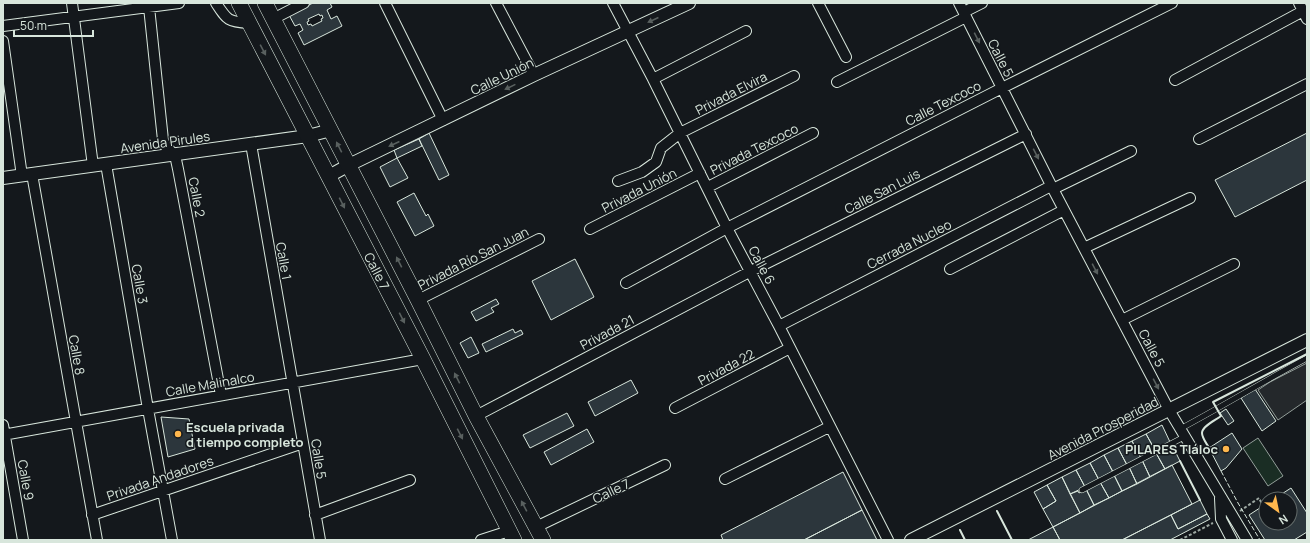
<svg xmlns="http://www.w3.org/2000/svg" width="1310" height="543" font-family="Manrope,sans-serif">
<rect width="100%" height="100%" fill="#14181c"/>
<path fill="#1a2d24" stroke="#939e99" d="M1258,438L1283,476L1268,486L1243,448Z"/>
<path fill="#24282b" stroke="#939e99" d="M1307,363V400L1278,420L1258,390L1270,382Z"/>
<path fill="#2c363c" stroke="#d8e6dc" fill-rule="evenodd" d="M313,3H330L332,7L327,10L331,19L337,16L342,26L304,45L298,33L303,30L300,24L295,26L289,15ZM319,14L320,16L322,15L323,18L321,19L322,21L312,26L311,24L308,25L307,22L309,21L308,19Z
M429,133L449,175L439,180L419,139Z
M1307,133V180L1235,217L1215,180Z
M419,139L422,146L397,158L394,150Z
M397,158L408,178L390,187L380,167Z
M414,193L426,216L428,214L434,226L415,236L397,202Z
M575,259L594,297L551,320L532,281Z
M496,299L499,304L491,308L494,312L476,321L471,312Z
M513,329L515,333L521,330L523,334L486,352L482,344Z
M471,337L479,353L468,358L460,343Z
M631,380L638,393L595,416L588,402Z
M1255,389L1276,421L1262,431L1241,398Z
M1226,409L1234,421L1228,425L1220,413Z
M567,413L574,426L530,448L523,435Z
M161,417L189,419L195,449L168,457Z
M1162,425L1170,442L1155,450L1146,434Z
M587,429L594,442L551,465L544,452Z
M1232,433L1242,449L1226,468L1221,471L1209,448Z
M1146,434L1155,450L1141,458L1132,441Z
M1132,441L1141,458L1127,465L1118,448Z
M1172,445L1180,461L1165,469L1156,453Z
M1118,448L1127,465L1113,472L1104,455Z
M1156,453L1165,469L1150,477L1142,460Z
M1104,455L1113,472L1099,480L1090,463Z
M1142,460L1150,477L1137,484L1129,467Z
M1090,463L1099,480L1085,487L1076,470Z
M1172,465L1192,504L1122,540H1060L1053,527Z
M1129,467L1137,484L1122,491L1114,475Z
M1076,470L1085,487L1070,494L1062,477Z
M843,472L862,510L804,540H723L721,535Z
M1114,475L1122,491L1109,498L1100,482Z
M1062,477L1080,513L1053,527L1043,509L1056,501L1047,485Z
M1100,482L1109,498L1094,505L1086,489Z
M1047,485L1056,501L1043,509L1034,492Z
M1291,488L1307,513V532L1294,540H1265L1249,515L1266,504V523H1290V499H1274Z
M1086,489L1094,505L1080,513L1070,494L1078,491L1079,493Z
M1200,500L1207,514L1178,529L1171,515Z
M862,510L877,540H804Z
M1207,514L1210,519L1170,540H1122L1171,515L1178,529Z
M1053,527L1060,540H1028Z"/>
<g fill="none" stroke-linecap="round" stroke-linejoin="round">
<g stroke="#d8e6dc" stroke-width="6">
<path id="service" d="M1180,429C1223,406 1264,381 1307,358
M1082,490L1184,437"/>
</g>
<g stroke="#d8e6dc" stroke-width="12">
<path id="minor" d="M72,3L93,166
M216,3C227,20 228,22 249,23
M385,3L443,120
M496,3L534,75
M613,3L653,79L727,228L779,326L888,540
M818,3L846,57
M959,3L1053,189L1169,410L1247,540
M1299,3L1307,19
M149,7L163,140L166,147L175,155L178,169L221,395
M964,12L982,3
M273,19L304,3
M3,26L179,3
M3,41L22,176
M653,79L746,31
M1175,80L1303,11
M837,82L966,17
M1199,139L1307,84
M251,144L320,540
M106,164L148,409L172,540
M32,174L97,540
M618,181L642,172L656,162L661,148L680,133L794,76
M708,187L813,133
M1053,189L1131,151
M590,229L700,173
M1084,248L1190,198
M950,269L1064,210
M626,283L727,228L1002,88L1172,3
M418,300L539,239
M1122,320L1234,264
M779,326L1051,186
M675,408L790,348
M476,416L751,271L1026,134
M3,425L23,540
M3,435L423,359
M725,479L829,427
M1220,498L1221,519L1232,540
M92,515L303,443
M315,515L410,480
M536,527L665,465
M481,540L509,531"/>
</g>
<g stroke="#d8e6dc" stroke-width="14">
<path id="tertiary" d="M329,176L349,165L534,75L689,3
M3,178L308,136L331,130
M911,540L1307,340"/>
</g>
<g stroke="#d8e6dc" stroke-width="16">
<path id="primary" d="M239,3L423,359L514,540
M265,3L418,300L476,416L543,540"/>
</g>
<path stroke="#9da8a2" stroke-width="2" stroke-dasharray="3 2" stroke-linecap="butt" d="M1240,511L1259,498L1263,506
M1180,540L1213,523"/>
<use href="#service" stroke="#14181c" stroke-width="5"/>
<use href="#minor" stroke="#14181c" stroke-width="10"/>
<use href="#tertiary" stroke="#14181c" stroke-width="12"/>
<use href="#primary" stroke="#14181c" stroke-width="15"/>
<path stroke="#d8e6dc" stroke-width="1" stroke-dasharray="5 2" stroke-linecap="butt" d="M1221,471L1238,503L1260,540"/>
<path stroke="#d8e6dc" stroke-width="2" d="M1209,448C1207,444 1202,438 1202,433C1202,426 1216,420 1221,416L1213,402L1307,354
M1180,461L1200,500
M997,511L1012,540
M960,530L965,540"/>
</g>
<defs><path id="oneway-solid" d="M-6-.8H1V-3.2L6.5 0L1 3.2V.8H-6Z"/></defs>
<g fill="#59605f">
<use href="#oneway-solid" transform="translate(653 20) rotate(155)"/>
<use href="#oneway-solid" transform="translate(977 38) rotate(63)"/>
<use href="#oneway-solid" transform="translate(263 50) rotate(62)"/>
<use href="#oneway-solid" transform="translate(510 87) rotate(154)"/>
<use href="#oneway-solid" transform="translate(394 144) rotate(155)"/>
<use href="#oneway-solid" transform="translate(339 147) rotate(-117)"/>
<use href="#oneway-solid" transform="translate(1036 154) rotate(63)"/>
<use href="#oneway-solid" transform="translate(342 203) rotate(63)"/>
<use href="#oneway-solid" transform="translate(399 262) rotate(-117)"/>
<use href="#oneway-solid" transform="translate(1095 269) rotate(62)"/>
<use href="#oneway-solid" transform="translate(402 318) rotate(63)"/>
<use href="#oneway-solid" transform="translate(457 378) rotate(-117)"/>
<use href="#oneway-solid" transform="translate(1156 384) rotate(62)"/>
<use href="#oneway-solid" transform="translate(460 434) rotate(63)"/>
<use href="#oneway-solid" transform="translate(524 506) rotate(-118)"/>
</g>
<g fill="#ffb74d" stroke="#14181c" stroke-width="1.5">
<circle cx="178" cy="434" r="4"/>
<circle cx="1226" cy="449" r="4"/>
</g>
<g text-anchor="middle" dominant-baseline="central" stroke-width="3" stroke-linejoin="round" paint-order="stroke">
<g font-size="13" fill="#d8e6dc" stroke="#14181c">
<text transform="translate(1001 58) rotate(63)">Calle 5</text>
<text transform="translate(502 76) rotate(-26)">Calle Unión</text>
<text transform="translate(731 93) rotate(-27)">Privada Elvira</text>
<text transform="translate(943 103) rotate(-27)">Calle Texcoco</text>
<text transform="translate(165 142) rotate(-8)">Avenida Pirules</text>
<text transform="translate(754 149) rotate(-27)">Privada Texcoco</text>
<text transform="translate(639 190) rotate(-27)">Privada Unión</text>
<text transform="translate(882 191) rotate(-27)">Calle San Luis</text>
<text transform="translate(197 197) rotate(79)">Calle 2</text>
<text transform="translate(909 244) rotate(-27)">Cerrada Nucleo</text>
<text transform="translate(473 258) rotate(-27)">Privada Río San Juan</text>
<text transform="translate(284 261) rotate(80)">Calle 1</text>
<text transform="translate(762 265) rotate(62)">Calle 6</text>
<text transform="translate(377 271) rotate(63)">Calle 7</text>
<text transform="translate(140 284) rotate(80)">Calle 3</text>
<text transform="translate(607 332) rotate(-28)">Privada 21</text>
<text transform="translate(1152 348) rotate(62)">Calle 5</text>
<text transform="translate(77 355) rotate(80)">Calle 8</text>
<text transform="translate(726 367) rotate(-28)">Privada 22</text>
<text transform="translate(210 384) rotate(-10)">Calle Malinalco</text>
<text transform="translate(1103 428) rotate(-27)">Avenida Prosperidad</text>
<text transform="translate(319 459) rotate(81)">Calle 5</text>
<text transform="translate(160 478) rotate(-19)">Privada Andadores</text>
<text transform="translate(26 480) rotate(80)">Calle 9</text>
<text transform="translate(611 491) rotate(-26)">Calle 7</text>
</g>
<g font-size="13" font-weight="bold" fill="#d8e6dc" stroke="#14181c" text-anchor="start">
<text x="186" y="427">Escuela privada<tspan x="186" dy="15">d tiempo completo</tspan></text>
<text x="1218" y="449" text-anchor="end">PILARES Tláloc</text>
</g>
</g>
<rect width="1310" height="543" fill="none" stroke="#d8e6dc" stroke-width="8"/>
<g transform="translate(1278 511) rotate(147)"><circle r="19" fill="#14181c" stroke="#626a69"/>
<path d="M0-3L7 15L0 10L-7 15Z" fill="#ffb74d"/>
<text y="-6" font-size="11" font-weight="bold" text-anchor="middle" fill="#d8e6dc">N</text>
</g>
<path d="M14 30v6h79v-6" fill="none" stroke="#d8e6dc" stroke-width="2"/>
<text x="20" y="30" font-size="12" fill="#d8e6dc" stroke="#14181c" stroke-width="3" paint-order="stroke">50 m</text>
</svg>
